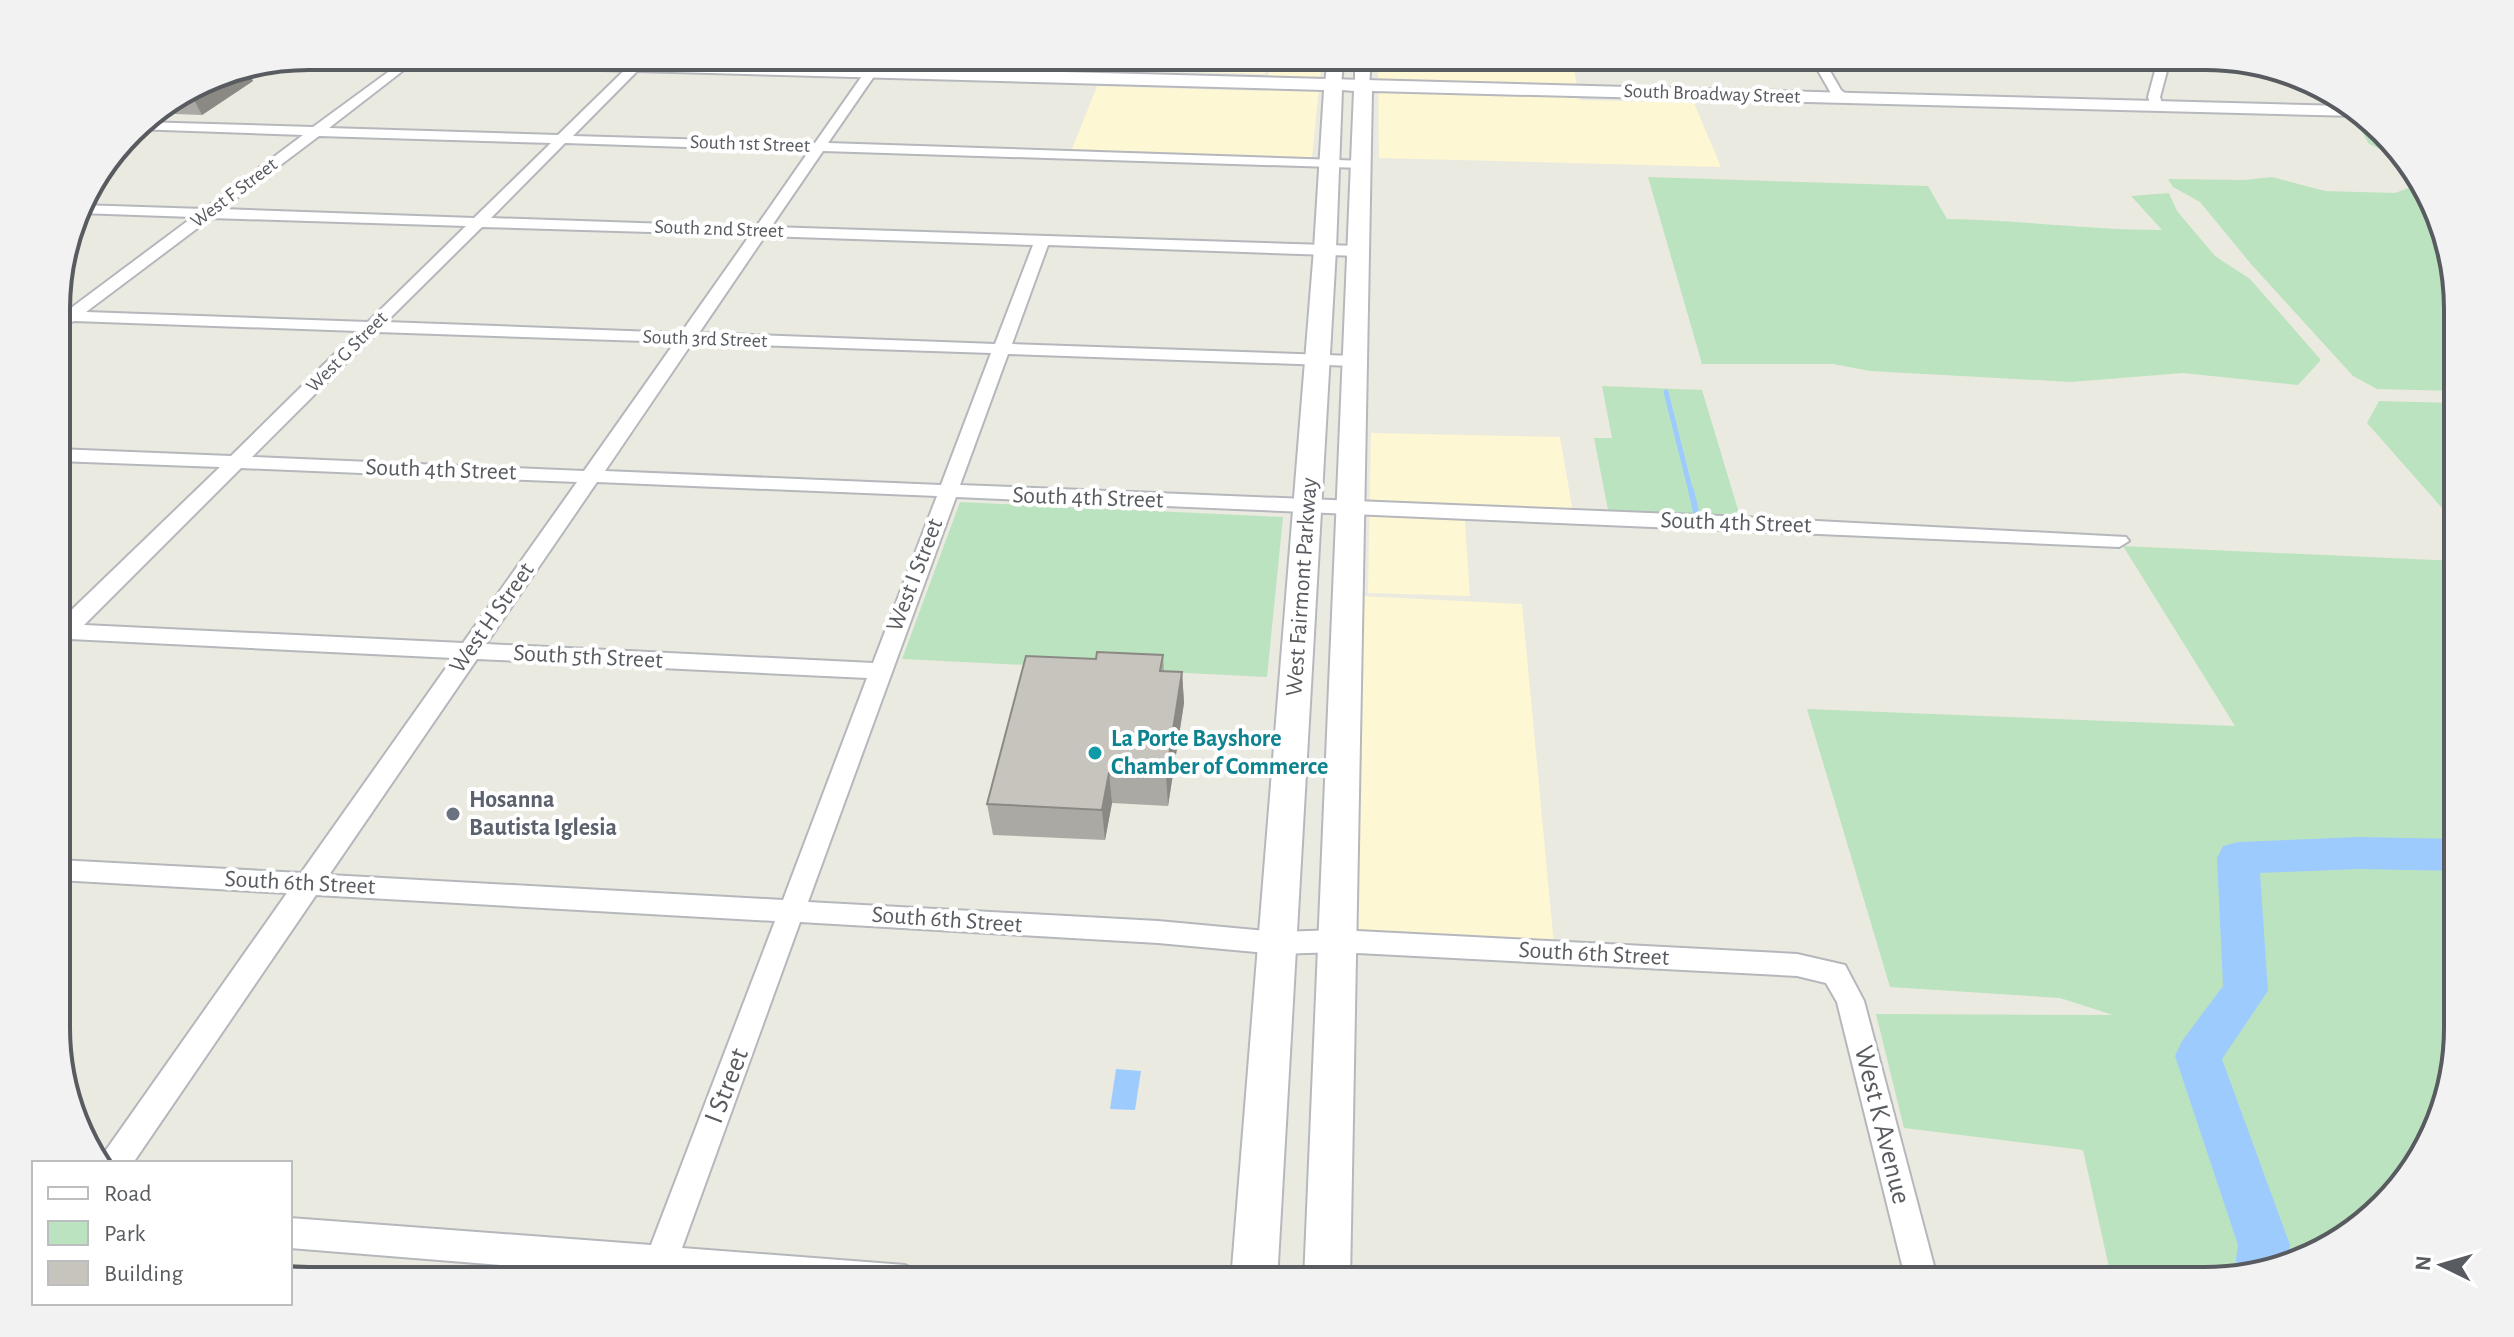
<svg xmlns="http://www.w3.org/2000/svg" width="2514" height="1337" font-family="'Alegreya Sans',sans-serif">
<rect width="100%" height="100%" fill="#ebeae0"/>
<path fill="#fdf7d3" d="M930,56H1268L1265,74L925,64Z
M1271,56L1322,57L1312,158L1072,149L1097,86L1266,91Z
M1378,56H1571L1580,100L1694,103L1721,167L1379,158Z
M1371,433L1560,437L1573,513L1464,507L1470,596L1368,593Z
M1359,596L1522,604L1554,945L1348,933Z"/>
<path fill="#bce3bf" d="M2356,122H2362L2415,168L2456,277V391L2377,389L2353,376L2251,264L2200,202L2173,187L2168,179L2244,180L2272,177L2325,191L2395,193L2414,186L2400,158L2369,144Z
M1648,177L1928,186L1947,219C2019,220 2090,230 2162,230L2131,196L2169,193L2177,211L2215,256L2250,279L2321,360L2298,385L2183,373L2071,382L1870,371L1833,364H1702Z
M1602,386L1702,390L1739,513L1734,518L1615,513L1608,510L1594,438H1612Z
M2379,401L2456,403L2457,525L2367,423Z
M960,502L1283,517L1267,677L902,659Z
M2123,546L2457,561L2458,1028L2432,1140L2345,1239L2221,1280L2112,1281L2083,1150L1904,1128L1876,1014L2113,1015L2060,998L1890,987L1807,709L2235,726Z"/>
<path fill="#9ecbfd" d="M1116,1069L1141,1071L1135,1110L1110,1109Z"/>
<g fill="none" stroke-linecap="round" stroke-linejoin="round">
<path stroke="#9ecbfd" stroke-width="5" d="M1666,392L1691,492"/>
<path stroke="#9ecbfd" stroke-width="6" d="M1691,490L1696,512"/>
<path fill="#9ecbfd" fill-rule="evenodd" d="M2359,837L2457,839L2458,871L2359,869L2260,873L2268,991L2222,1059L2290,1245L2288,1258L2238,1275L2235,1267L2238,1245L2175,1056L2182,1041L2223,986L2217,858L2223,846L2238,842Z"/>
<g stroke="#b5b7bc" stroke-width="4">
<path id="minor" d="M410,56L418,59L329,128L558,135L639,56H652L573,136L815,143L876,56H888L828,143L1367,161L1369,164L1362,168L823,151L771,227L1358,246L1366,251L1358,256L1048,245L1012,344L1354,356L1362,361L1354,366L1008,354L960,485L1722,516L2126,537L2129,541L2119,547L956,497L808,902L1158,921L1278,932L1338,930L1797,954L1845,965L1864,1001L1938,1281H1906L1837,1002L1826,983L1797,976L1338,952L1278,954L1158,943L800,922L682,1248L905,1265L916,1270L921,1281H701L290,1248V1218L651,1245L775,921L316,895L133,1163H100L104,1153L287,893L58,880V860L301,873L453,658L70,639L57,646V624L220,467L57,461V449L231,456L358,331L74,321L67,324L57,321V311H67L193,217L79,213L80,205L204,209L303,135L134,129L140,122L313,127ZM319,136L551,143L474,218L222,209ZM565,143L809,151L756,227L491,218ZM211,218L466,226L368,322L86,312ZM482,227L750,235L681,333L386,322ZM765,236L1033,245L995,344L699,333ZM377,332L675,342L584,471L252,457ZM692,343L991,353L941,485L605,471ZM241,468L577,482L463,643L84,625ZM597,482L937,496L873,663L486,644ZM477,659L867,678L783,900L329,875Z
M2159,56H2171L2160,97L2163,106L2157,110L2152,109L2148,97Z
M1815,59L2016,61L2022,65L2016,69L1827,66L1841,90L1850,97L1844,101L1832,95L1813,62Z"/>
</g>
<g stroke="#b5b7bc" stroke-width="4">
<path id="tertiary" d="M1328,56H1344L1341,84L1333,89L1325,84Z
M1355,56H1371L1369,88L1363,90L1355,85Z"/>
</g>
<g stroke="#b6b8be" stroke-width="4">
<path id="secondary" d="M309,56H466L2344,106L2356,116L1372,91L1350,1281H1304L1354,91L1342,90L1336,249L1277,1281H1231L1314,249L1324,90L307,62L299,58Z"/>
</g>
<use href="#minor" fill="#fff" fill-rule="evenodd"/>
<use href="#tertiary" fill="#fff" fill-rule="evenodd"/>
<use href="#secondary" fill="#fff" fill-rule="evenodd"/>
</g>
<path fill="#aaa9a3" d="M213,75L253,81L202,115L175,114L173,110L158,109Z
M1163,655L1164,671L1182,672L1184,703L1168,806L1112,803L1105,840L993,835L987,804L1096,659Z"/>
<path fill="#8b8984" d="M247,68L253,81L202,115L189,90L213,75Z
M1182,672L1184,703L1168,806L1166,775Z
M1109,773L1112,803L1105,840L1102,810Z"/>
<path fill="#c6c4bd" stroke="#8b8984" stroke-width="2" d="M1097,652L1163,655L1160,671L1182,672L1166,775L1109,773L1102,810L987,804L1026,656L1096,659Z"/>
<circle fill="#0f9aa8" stroke="#fff" stroke-width="3" cx="1095" cy="753" r="8"/>
<circle fill="#6b7280" stroke="#fff" stroke-width="3" cx="453" cy="814" r="8"/>
<g text-anchor="middle" dominant-baseline="central" stroke-width="8" stroke-linejoin="round" paint-order="stroke">
<g font-size="20" fill="#585b60" stroke="#fff">
<text transform="translate(1712 94) rotate(2)">South Broadway Street</text>
<text transform="translate(750 144) rotate(2)">South 1st Street</text>
<text transform="translate(234 193) rotate(-37)">West F Street</text>
<text transform="translate(719 229) rotate(2)">South 2nd Street</text>
<text transform="translate(705 339) rotate(2)">South 3rd Street</text>
<text transform="translate(347 352) rotate(-45)">West G Street</text>
</g>
<g font-size="24" fill="#585b60" stroke="#fff">
<text transform="translate(441 470) rotate(2)">South 4th Street</text>
<text transform="translate(1088 498) rotate(2)">South 4th Street</text>
<text transform="translate(1736 523) rotate(2)">South 4th Street</text>
<text transform="translate(915 575) rotate(-69)">West I Street</text>
<text transform="translate(1302 587) rotate(-86)">West Fairmont Parkway</text>
<text transform="translate(492 618) rotate(-55)">West H Street</text>
<text transform="translate(588 657) rotate(3)">South 5th Street</text>
<text transform="translate(300 883) rotate(3)">South 6th Street</text>
<text transform="translate(947 920) rotate(4)">South 6th Street</text>
<text transform="translate(1594 954) rotate(3)">South 6th Street</text>
</g>
<g font-size="24" font-weight="bold" fill="#0d838f" stroke="#fff" text-anchor="start">
<text x="1111" y="739">La Porte Bayshore<tspan x="1111" dy="28">Chamber of Commerce</tspan></text>
</g>
<g font-size="24" font-weight="bold" fill="#5b616d" stroke="#fff" text-anchor="start">
<text x="469" y="800">Hosanna<tspan x="469" dy="28">Bautista Iglesia</tspan></text>
</g>
<g font-size="28" fill="#585b60" stroke="#fff">
<text transform="translate(727 1086) rotate(-69)">I Street</text>
<text transform="translate(1882 1125) rotate(76)">West K Avenue</text>
</g>
</g>
<path d="M0 0H2514V1337H0ZM309 70H2205A239 239 0 0 1 2444 309V1028A239 239 0 0 1 2205 1267H309A239 239 0 0 1 70 1028V309A239 239 0 0 1 309 70Z" fill="#f2f2f2" fill-rule="evenodd"/>
<path fill="none" stroke="#585b60" stroke-width="4" d="M309 70H2205A239 239 0 0 1 2444 309V1028A239 239 0 0 1 2205 1267H309A239 239 0 0 1 70 1028V309A239 239 0 0 1 309 70Z"/>
<rect x="32" y="1161" width="260" height="144" fill="#ffffff" stroke="#bcbdbf" stroke-width="2"/>
<rect x="48" y="1187" width="40" height="12" fill="#ffffff" stroke="#bcbdbf" stroke-width="2"/>
<text x="104" y="1201" font-size="24" fill="#585b60">Road</text>
<rect x="48" y="1221" width="40" height="24" fill="#bce3bf" stroke="#bcbdbf" stroke-width="2"/>
<text x="104" y="1241" font-size="24" fill="#585b60">Park</text>
<rect x="48" y="1261" width="40" height="24" fill="#c6c4bd" stroke="#bcbdbf" stroke-width="2"/>
<text x="104" y="1281" font-size="24" fill="#585b60">Building</text>
<g transform="translate(2442 1265) rotate(275)" stroke="#ffffff" stroke-width="6" paint-order="stroke">
<path d="M0-6L14 30L0 20L-14 30Z" fill="#585b60"/>
<text y="-12" font-size="22" font-weight="bold" text-anchor="middle" fill="#585b60">N</text>
</g>
</svg>
